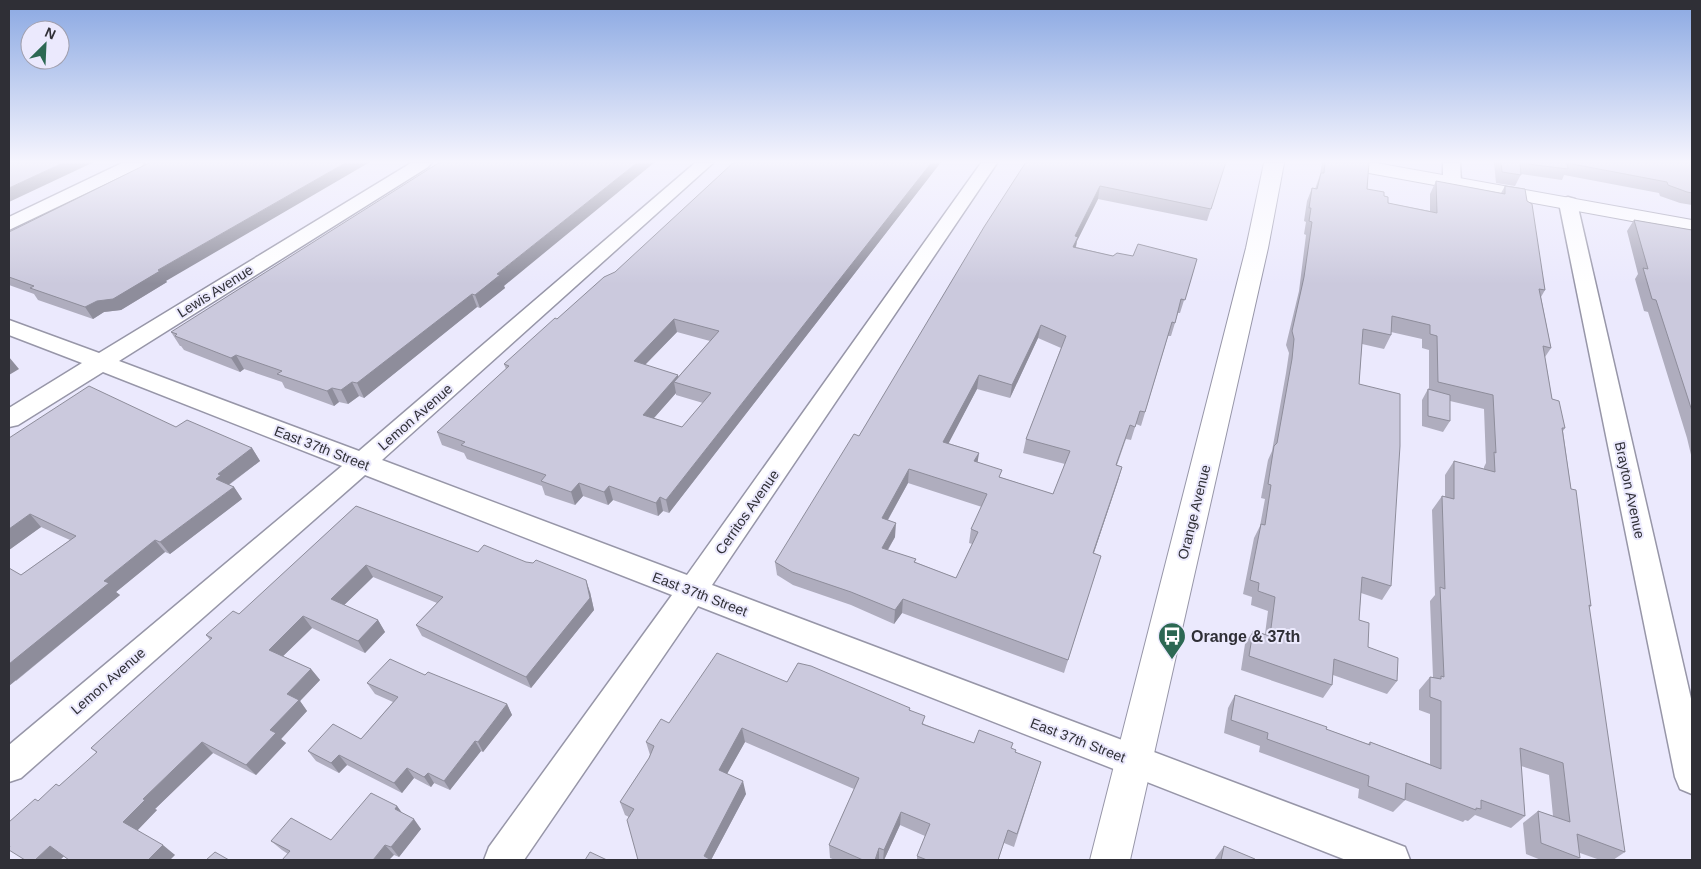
<svg xmlns="http://www.w3.org/2000/svg" width="1701" height="869" font-family="Arial,sans-serif">
<rect width="100%" height="100%" fill="#ebe9fd"/>
<g fill="none" stroke-linecap="round" stroke-linejoin="round">
<g stroke="#9796a8" stroke-width="3">
<path id="street" d="M122,163H144L141,167L9,230V217Z
M411,163H431L428,167L119,361L359,451L695,163H713L382,460L687,575L981,163H997L712,585L1392,842L1405,847L1410,860H1346L698,606L524,860H484L489,847L672,595L365,475L21,778L9,782V745L342,466L103,372L18,425L9,427V408L82,363L9,335V320L99,353Z
M1443,163H1460L1461,182L1458,186H1446L1443,182Z
M1568,197L1575,199L1577,203L1692,703V794L1680,789L1675,777L1559,203L1561,199Z"/>
</g>
<g stroke="#9796a8" stroke-width="2">
<path id="secondary" d="M1264,163H1284L1268,248L1130,860H1090L1246,248Z
M1337,163H1376L1692,220V232L1347,169L1340,167Z"/>
</g>
<use href="#street" fill="#fff" fill-rule="evenodd"/>
<use href="#secondary" fill="#fff" fill-rule="evenodd"/>
</g>
<path fill="#afadbe" fill-rule="evenodd" d="M941,162L669,513L663,511L658,516L613,500L608,505L583,496L575,505L545,495L542,486L467,459L464,453L442,445L437,432L506,369L504,364L557,319ZM677,332L710,341L678,377V375L645,365ZM676,393V395L703,403L682,427L654,418Z
M1026,162H1226L1207,221L1098,199L1077,241L1076,247L1113,256L1197,259L1180,313H1178L1171,336H1168L1141,426L1136,424L1131,440L1126,439L1117,465L1122,467L1094,553L1101,556L1064,673L902,613L894,624L851,605L793,585L777,575L775,562L859,436ZM1038,338L1061,348L1026,439L1023,453L1065,464L1053,494L1000,477L977,462L979,453L948,443L977,389L1010,398ZM908,483L982,507L971,529L969,543L972,544L956,578L915,562L916,559L888,550L895,537L888,520Z
M1322,162H1369L1367,189L1384,196L1388,203L1430,211V194L1436,181L1501,193L1505,186L1527,201L1545,290L1541,297L1551,348L1545,357L1552,399L1565,428L1563,431L1571,489L1591,606L1589,608L1625,852L1613,860H1600L1580,853V858L1577,860H1541L1526,854L1523,823L1538,811L1553,816L1549,775L1521,766L1525,816L1511,828L1475,815L1468,821L1465,820L1463,822L1405,800L1393,812L1358,798L1359,789L1259,752L1260,746L1224,733L1228,708L1235,695L1326,729L1368,744L1370,742L1430,764V714L1419,710V690L1430,677H1433L1430,601L1435,595L1432,510L1442,496L1445,497V475L1454,461L1484,469V467L1486,463L1484,409L1450,401V421L1443,432L1422,426V400L1428,389L1429,390V350L1422,348V339L1391,332V335L1384,349L1362,344L1359,384L1391,586L1382,600L1361,593L1359,620L1368,647L1397,681L1387,694L1333,675L1332,685L1323,698L1241,670L1245,644L1253,631L1265,634L1268,611L1251,605L1252,597L1243,594L1254,538L1260,526L1265,499L1261,498L1268,460L1272,451L1286,373L1289,353L1286,345L1299,291L1306,235L1304,234L1306,222L1304,221L1307,201L1312,188L1315,189L1320,175Z
M1494,162H1692V205L1680,203L1660,196L1659,193L1564,175L1562,180L1521,174L1515,186L1496,183Z
M1634,220L1692,230V459L1687,438L1648,312L1644,311L1635,279L1638,274L1627,231Z
M9,232L166,281L167,282L121,310L104,312L93,319L38,300L34,294L9,285Z
M504,286L505,288L480,308L477,307L364,398L359,396L348,404L339,402L334,406L285,388L282,382L244,369L240,372L184,350L181,346H180L171,332Z
M176,427L252,448L260,461L229,485L234,487L242,499L170,554L165,552L116,592L120,595L16,681L21,575L70,540L41,527L9,550V438Z
M356,506L478,552L590,592L594,610L531,688L422,636L416,625L437,603L373,577L344,605L378,620L385,632L365,653L312,628L283,656L311,669L320,680L300,701L307,711L281,739L286,743L256,775L213,753L155,809L157,810L137,830L175,855L64,856L60,860H25L38,801L59,786L97,753L91,748L210,640L206,635L239,614Z
M425,675L507,704L512,715L483,752L481,751L450,790L434,783L431,787L414,778L402,793L347,765L339,773L316,761L308,751L361,739L393,702L375,694L367,683Z
M787,682L910,710L924,724L974,743L1011,749L1015,752L1041,762L1014,847L1004,843L998,860H917V856L925,836L900,825L884,860H835L830,858L829,845L854,789L745,742L727,773L746,794L711,860L625,815L620,802L649,758L650,755L646,742L669,723Z
M397,806L402,813L421,829L399,857L394,855L288,854L282,850L271,841L331,840Z
M1224,846L1255,860H1214Z"/>
<path fill="#8e8d9b" d="M65,162H94L9,202V188Z
M347,162H370L166,281L167,282L121,310L104,312L93,319L85,307L158,270Z
M638,162H655L504,286L505,288L480,308L475,295L497,274Z
M932,162H941L669,513L666,500Z
M1100,186L1098,199L1077,241L1075,250L1070,260L1075,236Z
M472,294L477,307L364,398L357,383Z
M674,319L677,332L636,374L634,361Z
M1041,325L1038,338L1010,398L1012,385Z
M236,355L244,369L240,372L231,358Z
M9,357L19,369L9,375Z
M678,375L680,384L674,382L676,393L645,428L643,415Z
M979,375L977,389L942,456L943,442Z
M352,382L359,396L348,404L341,390Z
M332,388L339,402L334,406L327,391Z
M252,448L260,461L228,485L216,479L218,474Z
M979,453L977,466L974,461Z
M1122,467L1118,481L1089,567L1093,553Z
M909,469L908,483L881,532L882,518Z
M579,483L583,496L575,505L571,492Z
M609,486L613,500L608,505L604,492Z
M234,487L242,499L170,554L160,542Z
M660,497L663,511L658,516L656,503Z
M30,514L41,527L9,550V529Z
M896,523L895,537L881,561L882,548Z
M155,540L165,552L116,592L120,595L9,686V664L104,581Z
M366,565L373,577L338,611L331,599Z
M586,580L590,592L594,610L531,688L526,677Z
M903,599L902,613L894,624L895,610Z
M303,616L312,628L278,661L269,650Z
M378,620L385,632L365,653L358,641Z
M311,669L320,680L300,701L307,711L281,739L286,743L256,775L246,765L270,730L287,694Z
M507,704L512,715L483,752L478,742Z
M742,728L745,742L722,783L719,770Z
M475,741L481,751L450,790L444,781Z
M202,742L213,753L155,809L157,810L136,832L123,822L143,799Z
M339,755L347,765L339,773L331,763Z
M407,768L414,778L402,793L394,783Z
M428,773L434,783L431,787L424,777Z
M743,781L746,794L711,860L704,856Z
M397,806L405,817L395,809Z
M901,812L900,825L884,860H883L884,850Z
M414,819L421,829L399,857L391,847Z
M163,845L175,855L170,860H148Z
M385,845L394,855L389,860H373Z
M50,846L65,855L60,860H35Z
M879,848V860H875Z"/>
<path fill="#cbc9dd" stroke="#8e8d9b" fill-rule="evenodd" d="M9,162H65L9,188Z
M151,162H347L158,270L160,271L113,299L97,301L85,307L30,288L34,286L9,277V232Z
M440,162H638L497,274L500,275L475,295L472,294L357,383L352,382L341,390L332,388L327,391L277,374L282,371L236,355L231,358L175,336L177,334L171,332Z
M734,162H932L666,500L660,497L656,503L609,486L604,492L579,483L571,492L541,481L546,475L461,445L465,442L437,432L509,366L504,364L555,318L557,319L604,277L615,272ZM674,319L719,331L674,382L711,393L682,427L643,415L678,375L634,361Z
M1026,162H1226L1211,209L1100,186L1075,236L1078,237L1073,247L1113,256L1117,253L1133,256L1138,244L1197,259L1185,300L1181,299L1175,323L1172,322L1145,412L1140,411L1135,427L1130,425L1116,465L1122,467L1093,553L1101,556L1068,660L903,599L895,610L851,592L792,572L775,562L854,434L859,436L984,227ZM1041,325L1066,336L1026,439L1070,451L1053,494L999,477L1002,470L974,461L979,453L943,442L979,375L1012,385ZM909,469L987,494L971,529L978,532L956,578L914,562L916,559L882,548L896,523L882,518Z
M1325,162H1369L1367,189L1384,192V196L1388,197V203L1437,213L1436,181L1505,194V186L1525,189L1527,201L1532,204L1545,290L1539,289L1551,348L1543,346L1552,399L1559,401L1565,428H1562L1571,489L1576,490L1591,606L1589,605L1625,852L1577,834L1580,858L1541,843L1538,811L1570,822L1563,763L1520,748L1525,816L1481,800V809L1476,808V810L1406,783L1405,800L1368,786L1369,776L1267,739L1268,733L1231,720L1235,695L1327,727L1326,729L1370,745V742L1441,769V701L1430,697V677L1441,679V676L1444,677L1440,587L1445,589L1442,496L1454,499V461L1495,472L1494,452L1496,453L1493,395L1438,382L1437,336L1430,334V325L1392,316L1391,335L1363,329L1359,384L1400,394V446L1391,586L1362,577L1359,620L1369,623L1368,647L1398,658L1397,681L1334,659L1332,685L1249,656L1253,631L1270,636L1275,597L1258,591L1259,583L1250,580L1261,524L1265,525L1271,485L1268,484L1274,446L1277,443L1292,359L1294,339L1292,331L1304,277L1312,222L1309,221L1311,208H1309L1312,188L1317,189L1321,173H1324Z
M1501,162H1692V193L1687,192L1668,185L1667,182L1567,163L1568,169L1520,163L1521,175L1502,172Z
M1634,220L1692,230V411L1656,300L1652,299L1643,268L1648,269Z
M89,386L176,427L187,420L252,448L218,474L221,475L216,479L234,487L160,542L155,540L104,581L109,583L9,664V568L21,575L76,536L30,514L9,529V438Z
M1428,389L1450,395V421L1428,416Z
M356,506L478,552L484,545L526,562L533,563L536,560L586,580L590,598L526,677L416,625L443,597L366,565L331,599L378,620L358,641L303,616L269,650L311,669L287,694L299,700L270,730L276,733L246,765L202,742L143,799L145,800L123,822L163,845L148,860H69L50,846L35,860H25L9,850V848L10,846H9V822L35,799L38,801L56,784L59,786L97,752L91,748L212,638L206,635L233,611L239,614Z
M717,653L787,682L798,663L811,666L910,708L909,710L925,716L922,724L974,743L979,730L1013,743L1011,748L1016,750L1015,752L1041,762L1017,834L1008,830L998,860H927L917,856L930,824L901,812L884,850L879,848L875,860H863L829,845L859,778L742,728L719,770L743,781L704,856L711,860H638L627,820L634,809L620,802L649,758L654,746L646,742L661,719L669,723Z
M390,659L425,675L428,672L507,704L478,742L475,741L444,781L428,773L424,777L407,768L394,783L339,755L331,763L308,751L333,724L361,739L398,697L367,683Z
M371,793L397,806L395,809L414,819L391,847L385,845L373,860H282L290,851L271,841L291,818L331,840Z
M1224,846L1255,859V860H1221Z
M215,852L229,860H206Z
M590,852L607,860H585Z"/>
<linearGradient id="sky" x2="0" y2="1"><stop stop-color="#8aa8e2"/><stop offset="0.57" stop-color="#f6f5fe"/><stop offset="1" stop-color="#f6f5fe" stop-opacity="0"/></linearGradient>
<rect width="1701" height="284" fill="url(#sky)"/>
<defs>
<g id="bus-pin" transform="scale(1.4375)"><path d="M0 17L-7.5 6A9.5 9.5 0 1 1 7.5 6Z" fill="#2c6853" stroke="#ebe9fd"/><path d="M-5-6H5V4H4V6H2V4H-2V6H-4V4H-5ZM-3.5-4V0h7V-4ZM-3.5 1.2v1.5H-2V1.2ZM2 1.2v1.5H3.5V1.2Z" fill="#fff"/></g>
</defs>
<g fill-rule="evenodd">
<use href="#bus-pin" x="1172" y="636"/>
</g>
<g text-anchor="middle" dominant-baseline="central" stroke-width="4" stroke-linejoin="round" paint-order="stroke">
<g font-size="14" fill="#2f2f36" stroke="#ebe9fd">
<text transform="translate(215 291) rotate(-32)">Lewis Avenue</text>
<text transform="translate(415 417) rotate(-41)">Lemon Avenue</text>
<text transform="translate(322 448) rotate(21)">East 37th Street</text>
<text transform="translate(1630 490) rotate(78)">Brayton Avenue</text>
<text transform="translate(747 512) rotate(-55)">Cerritos Avenue</text>
<text transform="translate(1194 512) rotate(-76)">Orange Avenue</text>
<text transform="translate(700 594) rotate(21)">East 37th Street</text>
<text transform="translate(108 681) rotate(-41)">Lemon Avenue</text>
<text transform="translate(1078 740) rotate(21)">East 37th Street</text>
</g>
<g font-size="16" font-weight="bold" fill="#2f2f36" stroke="#ebe9fd" text-anchor="start">
<text x="1191" y="636">Orange &amp; 37th</text>
</g>
</g>
<rect width="1701" height="869" fill="none" stroke="#2f2f36" stroke-width="20"/>
<g transform="translate(45 45) rotate(24)"><circle r="24" fill="#ebe9fd" stroke="#a09fad"/>
<path d="M0-4L9 19L0 12L-9 19Z" fill="#2c6853"/>
<text y="-8" font-size="14" font-weight="bold" text-anchor="middle" fill="#2f2f36">N</text>
</g>
</svg>
